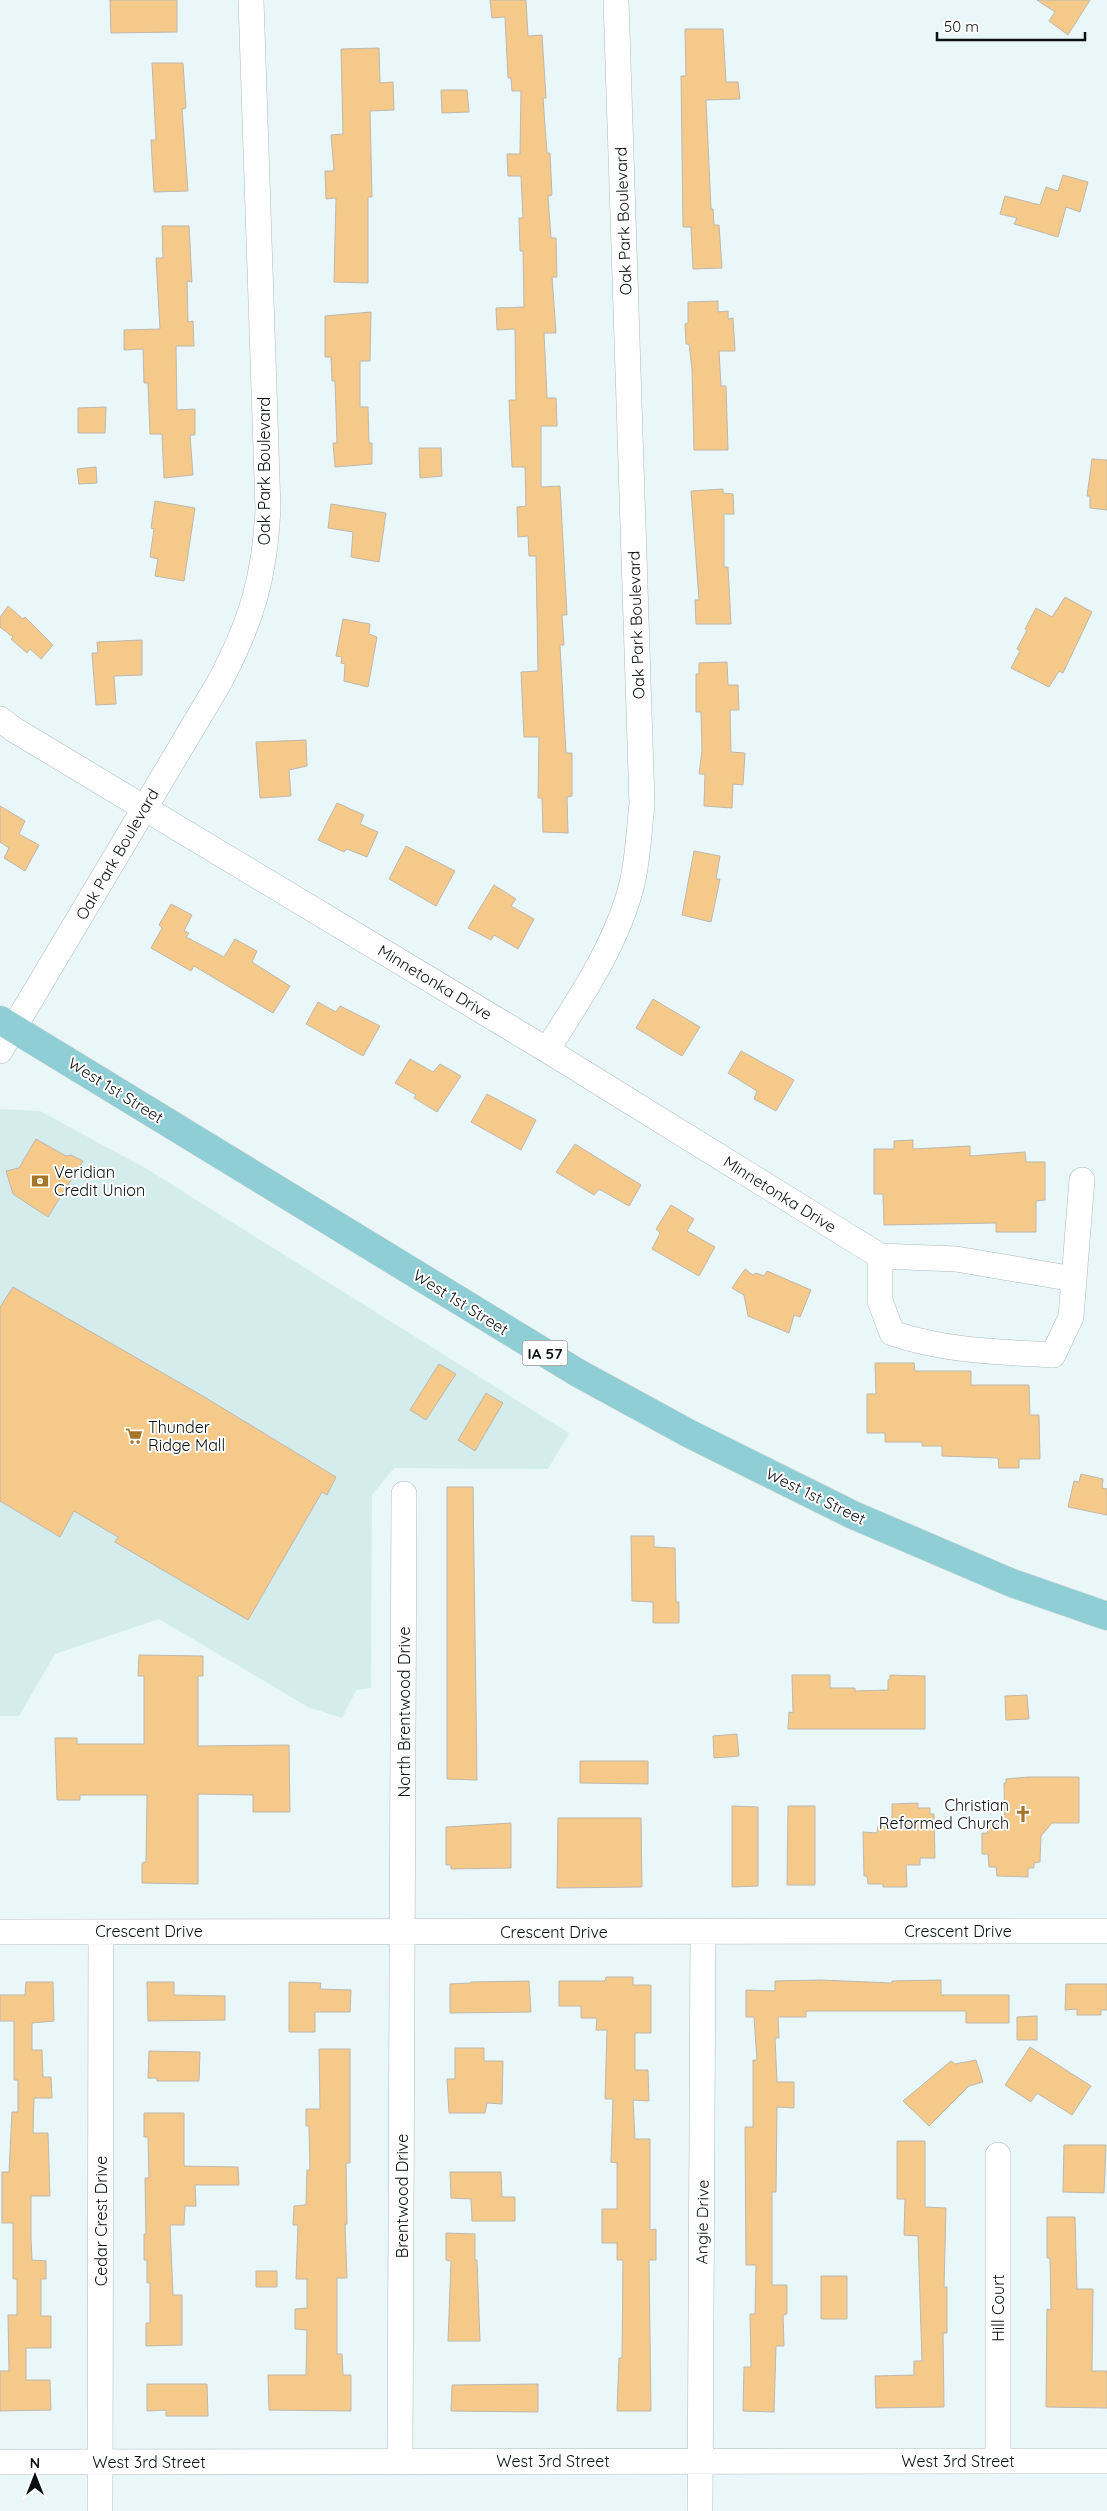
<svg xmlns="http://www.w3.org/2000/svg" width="1107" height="2511" font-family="Quicksand,sans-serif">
<rect width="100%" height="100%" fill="#e9f7f8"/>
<path fill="#d5eced" d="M0,1109L40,1111L147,1169L569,1433L548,1469L394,1468L372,1495L371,1688L356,1690L342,1718L308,1707L159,1619L55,1654L19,1716H0Z"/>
<path fill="#f5c98a" stroke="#beb8af" d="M110,0H177V32L111,33Z
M490,0H526L528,36L542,35L546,98H543L547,153H550L552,195L548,196L551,238H556L557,277H552L556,333H544L547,398H556L557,426H541V487L560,486L567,615H562L564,645H560L566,753H572V796L567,797L568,833L543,832L542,798H538L539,737H524L521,672L538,671L536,556H529L528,536L518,537L517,507L526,506L525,467H512L509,400H516L515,329L497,330L496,308L524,307L523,251H520L519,218H523L521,176H508L507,154H520L521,91H512L511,78H508L505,17L492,18Z
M1037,0H1090L1068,35L1049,21L1055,12Z
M685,29H723L726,82H738L740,99L706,100L711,209H713L714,225H719L722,268L693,269L691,227H683L681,76H686Z
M379,48L380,83L393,82L394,110L370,111L372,197H368V283L334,282L336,198L326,199L325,171H334L331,135L343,134L341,49Z
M152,63H183L186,108L182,109L188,191L154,192L151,140H156Z
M441,90H467L469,112L442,113Z
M1063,175L1088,182L1080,212L1066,207L1058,237L1014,224L1017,218L1000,214L1005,196L1040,205L1046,187L1058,191Z
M162,226H189L192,282L187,281L188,322L193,321L194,346H176L177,410L195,409V435H190L193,475L164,478L162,434H150L148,383H144L143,349L124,350V330L160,329L156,258H163Z
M718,301V312L728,311V319L733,318L735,351H719L721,386H726L728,450H694L692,369L689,344H686L685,324L688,323V302Z
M371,312L370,361H360V407H368L369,443H372V464L335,467L333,443H337L335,381H332L331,357H325V316Z
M106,407L105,433H78V408Z
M419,448H441L442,476L420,478Z
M1092,459L1107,460V510L1090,508V496H1087Z
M96,467L97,483L79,484L77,469Z
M723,489V493L733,494L734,514H724V567H728L731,624H696L695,600H699L691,491Z
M155,501L195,508L184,581L155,576L158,559L150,557L154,529L151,528Z
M331,504L386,513L379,562L351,557L353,532L328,528Z
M1065,597L1092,612L1063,673L1059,671L1049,687L1011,668L1020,651L1017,649L1027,630L1025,629L1036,608L1052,617Z
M8,606L23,619L25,617L53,645L41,659L30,649L27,653L11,639L13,637L0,627V617Z
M343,619L370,624L369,634L377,637L368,687L344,681L345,664L341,663L342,657L336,656Z
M142,640V675L114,676L116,704L96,705L92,653H98L97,642Z
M727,662L728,685H738L739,710H730L731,752L745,753L743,785L733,784L732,808L704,806L705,774H699L702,751L701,712H696V674H699V663Z
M306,740L307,766L289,770L291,796L260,798L256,742Z
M337,803L364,815L360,824L378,832L367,857L347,849L344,852L318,840Z
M0,806L25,821L19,834L39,845L25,871L4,858L9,848L0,842Z
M406,846L455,871L436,906L389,879Z
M694,851L720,856L716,879H720L711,922L682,915Z
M494,885L516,899L511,906L534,919L518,949L494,935L491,940L468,928Z
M171,904L192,915L184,931L189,933L186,937L224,957L235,939L257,951L252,962L290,986L273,1013L194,966L191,971L151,948L162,928L159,925Z
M653,999L700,1027L682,1056L636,1028Z
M318,1002L336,1012L340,1006L380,1026L363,1056L306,1024Z
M741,1051L794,1080L776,1111L754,1099L757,1091L728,1073Z
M410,1059L433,1072L440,1064L461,1076L437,1112L414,1098L416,1095L395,1083Z
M487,1094L536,1120L521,1150L471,1122Z
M36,1139L66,1156L71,1155L83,1161L48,1217L13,1194L6,1171L19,1168Z
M913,1140V1149L970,1146V1156L1025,1152L1026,1162H1045V1200L1036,1201V1232H996V1223L884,1225L883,1194H874V1149H894V1141Z
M575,1144L641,1185L629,1206L599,1189L594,1195L556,1172Z
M671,1205L694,1219L687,1231L715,1247L699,1276L652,1249L660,1233L656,1229Z
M745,1269L753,1275L756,1273L764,1276L767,1271L811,1290L800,1317L794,1315L789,1333L748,1316L744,1295L732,1288Z
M13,1287L201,1395L336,1477L327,1495L322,1492L248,1620L115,1542L118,1537L74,1511L60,1537L0,1501V1307Z
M875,1363H914L915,1371H971V1385H1029L1030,1415H1039L1040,1459H1019V1468H999L998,1458L942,1456V1446H922V1442H885V1433H867V1394H876Z
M439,1364L456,1374L426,1420L410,1410Z
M486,1393L503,1403L475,1451L458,1440Z
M1081,1474L1103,1479L1102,1488L1107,1489V1515L1068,1507L1074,1481L1079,1482Z
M447,1487H473L477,1780L447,1779Z
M631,1536H654V1547L675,1548L676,1602H679V1623H653V1602L632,1601Z
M139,1655L203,1656V1676H198V1746L289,1745L290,1812H253V1795L198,1794V1884L142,1883V1863L146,1862L147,1795H80V1800H57L55,1738H77V1744H144V1676H138Z
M792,1675H830V1688H855V1691L888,1690V1680L890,1679V1675L925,1676V1729H788L789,1712L793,1713Z
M1027,1695L1029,1719L1006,1720L1005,1696Z
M737,1734L739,1756L714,1758L713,1736Z
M580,1761H648V1784L580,1783Z
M1028,1777H1079V1823H1052L1041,1836L1040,1862L1034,1863V1868H1028V1877L997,1876L996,1867H989L988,1854H982V1833H988V1825H1005L1004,1783H1006V1779Z
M918,1803V1808H930V1814H934L935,1858H920V1865H906L907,1887H883V1884H868L867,1876H864L863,1832L877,1833L878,1826L892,1825V1804Z
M732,1806L758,1807V1886L732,1887Z
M788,1806H815V1885H787Z
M558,1818H641L642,1887L557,1888Z
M511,1823V1868L451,1869V1865H446V1827Z
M606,1977H633V1985H651V2033H635V2070H648L649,2101L633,2100L635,2139H650V2230L656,2229V2260H649L651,2411H617L619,2358H622L623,2260H617V2243H602V2209H617V2163L611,2162L613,2099H605L607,2030H596L597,2018H581V2006H559V1981H605Z
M820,1980L892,1983V1981L941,1980V1995H1009V2023H966V2011H806V2017H778L779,2038H775L777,2082H794V2108L777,2107L776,2192H772V2285H787V2314L783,2315L784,2346H776L774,2412L743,2411L744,2367H751L750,2314H755L756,2265H746L745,2127H753V2060H757L754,2017H746V1990L775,1991V1981Z
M529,1981L531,2012L450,2013V1984L470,1983L471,1982Z
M26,1982H53L54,2021L32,2023V2050H42L43,2077H51L52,2098H34L33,2133H48L50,2196H31V2238L32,2260L46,2261V2279H41V2316H51V2348H26V2380H50L51,2410L0,2411V2371H9L8,2315H17V2279H13V2223H2V2172H9L12,2112H18V2080H14V2021H0V1995H25Z
M147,1982H174V1995L225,1996V2020L148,2021Z
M289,1982L321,1983L320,1989L351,1990L350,2012H315V2032H289Z
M1066,1984H1107V2010H1101V2015H1077V2009L1065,2010Z
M1037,2016V2040H1017V2017Z
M1030,2047L1091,2086L1072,2115L1037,2093L1031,2102L1005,2085Z
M455,2048H484V2061H503L502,2104L487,2103L485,2113H449L447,2079H455Z
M319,2049H350V2163H346L347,2224H345L347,2278H337V2354H342L343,2375H351V2411L269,2410L268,2375H306L307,2330L295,2329V2309L307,2308V2279H296L298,2225H293L294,2206L306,2205L307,2170H310L309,2126H306V2109H320Z
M149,2051L200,2052L199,2081H157V2078H148Z
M976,2060L983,2082L969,2086L929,2126L903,2101L951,2061L955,2064Z
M144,2113H184V2166L238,2167L239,2185H195L196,2206H185L184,2225H170L173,2295H182V2345L146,2346V2323H150V2283H147V2260H144V2234H146L145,2178H149L148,2137H144Z
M897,2141H925V2207L946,2208L944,2287H947V2333H943L944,2407L876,2408L875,2376L914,2375V2361H922L918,2236L904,2235L905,2199H897Z
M1064,2145H1106L1104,2193L1063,2192Z
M450,2172H501L502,2197H515V2221H472L471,2199L451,2198Z
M1047,2217H1075L1077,2289H1093L1092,2371H1107V2408L1046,2407L1047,2309L1051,2310L1050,2258H1047Z
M446,2233L475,2234V2260H477L480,2341H448L451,2261L446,2260Z
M256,2271H277V2287H256Z
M821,2276H847V2319H821Z
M147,2384H207L208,2416H166V2410L147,2411Z
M538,2384V2412L451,2411L452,2385Z"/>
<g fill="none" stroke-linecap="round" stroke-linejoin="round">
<g stroke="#adbabb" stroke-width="26">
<path id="minor" d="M0,719L13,729L547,1050L880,1256L956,1259L1074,1279L1071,1317L1053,1355C999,1352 944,1351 892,1333L880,1301V1256
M547,1050C580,998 617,944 632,884C638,858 639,830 642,804L616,0
M0,1051L219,683C251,623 265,577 268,509L251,0
M1074,1279L1082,1180
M0,1932L1107,1931
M400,2461L404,1494
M998,2461V2155
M0,2462L1107,2461
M100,2511L101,1932
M700,2511L703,1933"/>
</g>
<g stroke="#d3d4d4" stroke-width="29">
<path id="major" d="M0,1020L578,1373L688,1433L853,1515L1012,1583L1107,1616"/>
</g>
<use href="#minor" stroke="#fff" stroke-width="25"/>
<use href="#major" stroke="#8fced4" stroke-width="28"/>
</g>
<defs>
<g id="bank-bare" transform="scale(1.35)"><path d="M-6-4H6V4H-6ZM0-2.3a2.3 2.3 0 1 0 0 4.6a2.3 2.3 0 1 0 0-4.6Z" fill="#a5762a" stroke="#fff" stroke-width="2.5" paint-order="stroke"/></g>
<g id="supermarket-bare" transform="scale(1.35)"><path d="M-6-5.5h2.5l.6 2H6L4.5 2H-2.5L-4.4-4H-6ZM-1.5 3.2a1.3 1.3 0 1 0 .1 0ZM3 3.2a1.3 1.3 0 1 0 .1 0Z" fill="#a5762a" stroke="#fff" stroke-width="2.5" paint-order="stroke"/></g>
<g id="church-bare" transform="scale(1.35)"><path d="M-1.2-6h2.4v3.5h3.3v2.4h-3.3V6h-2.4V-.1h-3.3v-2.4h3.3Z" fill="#a5762a" stroke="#fff" stroke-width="2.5" paint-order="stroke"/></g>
</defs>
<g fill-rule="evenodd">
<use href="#bank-bare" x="40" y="1181"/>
<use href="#supermarket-bare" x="134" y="1436"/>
<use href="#church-bare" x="1023" y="1814"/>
</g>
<g text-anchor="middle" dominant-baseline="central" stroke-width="4" stroke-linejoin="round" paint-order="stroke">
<rect fill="#fff" stroke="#545757" stroke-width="1" x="522.5" y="1340.5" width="45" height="25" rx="4"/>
<g font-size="15" font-weight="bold" fill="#0a0f0f">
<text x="545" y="1353">IA 57</text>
</g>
<g font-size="16" fill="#0a0f0f" stroke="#fff">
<text transform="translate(623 221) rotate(-92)">Oak Park Boulevard</text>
<text transform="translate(264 471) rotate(-90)">Oak Park Boulevard</text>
<text transform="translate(636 625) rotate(-92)">Oak Park Boulevard</text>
<text transform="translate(117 854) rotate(-60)">Oak Park Boulevard</text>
<text transform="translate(435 982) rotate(31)">Minnetonka Drive</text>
<text transform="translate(116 1090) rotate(32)">West 1st Street</text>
<text transform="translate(780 1194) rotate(32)">Minnetonka Drive</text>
<text transform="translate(461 1302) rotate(32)">West 1st Street</text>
<text transform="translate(816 1496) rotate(26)">West 1st Street</text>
<text transform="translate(404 1712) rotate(-90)">North Brentwood Drive</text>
<text x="149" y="1931">Crescent Drive</text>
<text x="958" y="1931">Crescent Drive</text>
<text x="554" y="1932">Crescent Drive</text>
<text transform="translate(402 2196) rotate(-90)">Brentwood Drive</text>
<text transform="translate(101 2221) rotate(-90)">Cedar Crest Drive</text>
<text transform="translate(702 2222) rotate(-89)">Angie Drive</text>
<text transform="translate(998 2308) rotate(-90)">Hill Court</text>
<text x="553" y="2461">West 3rd Street</text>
<text x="958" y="2461">West 3rd Street</text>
<text x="149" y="2462">West 3rd Street</text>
</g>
<g font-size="16" fill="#0a0f0f" stroke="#fff" text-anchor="start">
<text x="54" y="1172">Veridian<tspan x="54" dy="18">Credit Union</tspan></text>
<text x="148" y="1427">Thunder<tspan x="148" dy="18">Ridge Mall</tspan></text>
<text x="1009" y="1805" text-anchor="end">Christian<tspan x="1009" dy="18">Reformed Church</tspan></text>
</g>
</g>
<g transform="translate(35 2476)" stroke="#ffffff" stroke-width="4" paint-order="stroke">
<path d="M0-4L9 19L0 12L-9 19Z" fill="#0a0f0f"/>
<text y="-8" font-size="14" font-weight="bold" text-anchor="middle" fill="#0a0f0f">N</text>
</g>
<path d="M937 32v8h148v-8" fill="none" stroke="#0a0f0f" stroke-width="2.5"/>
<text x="944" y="32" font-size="15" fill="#0a0f0f" stroke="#ffffff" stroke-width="4" paint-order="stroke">50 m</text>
</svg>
